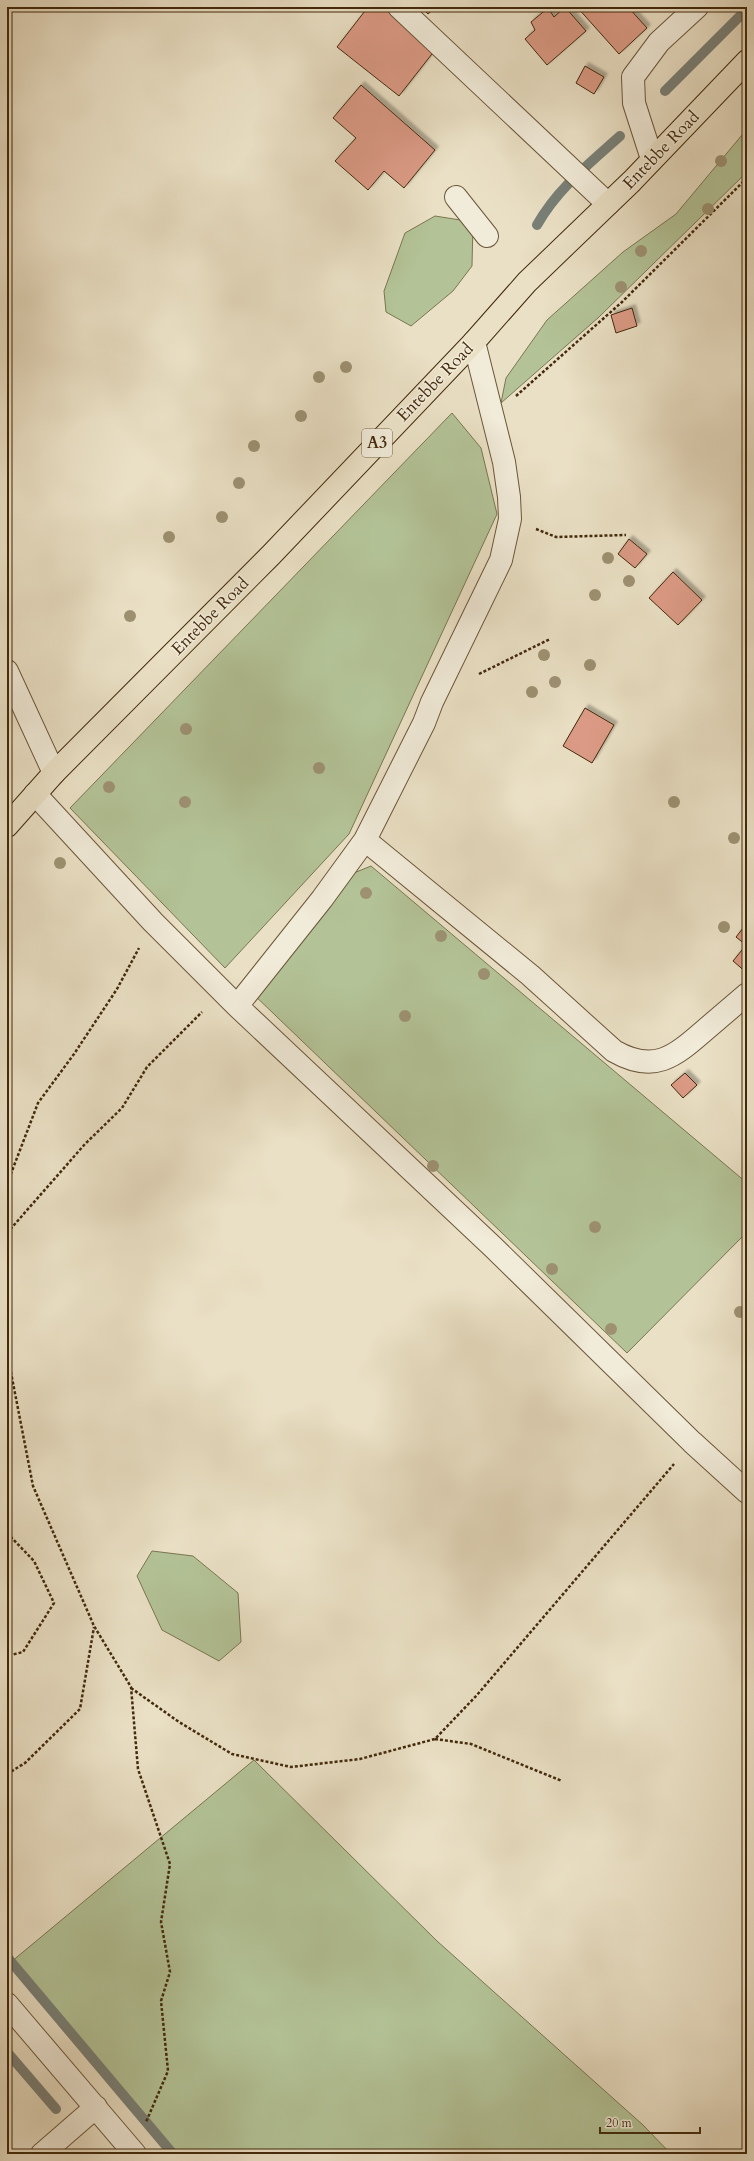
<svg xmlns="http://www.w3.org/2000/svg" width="754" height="2161" font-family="Cardo,serif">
<defs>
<filter id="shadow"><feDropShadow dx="3.5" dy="-3.5" stdDeviation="1" flood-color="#0004"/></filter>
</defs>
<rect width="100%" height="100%" fill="#eae0c5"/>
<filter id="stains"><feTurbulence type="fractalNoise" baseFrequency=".005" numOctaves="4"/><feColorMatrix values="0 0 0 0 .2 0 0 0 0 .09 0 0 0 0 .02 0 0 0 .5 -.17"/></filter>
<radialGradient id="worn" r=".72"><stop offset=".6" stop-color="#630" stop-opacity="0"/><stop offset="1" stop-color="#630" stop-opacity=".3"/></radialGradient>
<path fill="#b3c397" stroke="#7a7651" d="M747,129V172L599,317L501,403L506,378L547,320L623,252L676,214Z
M435,216L473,222L472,266L453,291L411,326L386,312L384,291L405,233Z
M452,413L481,448L497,514L349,834L225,968L70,808Z
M371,866L747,1183V1232L627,1353L250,991L344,877Z
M152,1551L193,1556L238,1593L241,1642L219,1661L162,1630L137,1576Z
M254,1760L437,1941L643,2125L671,2154H173L11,1962Z"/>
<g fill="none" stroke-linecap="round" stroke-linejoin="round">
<path stroke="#798078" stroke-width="10" d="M665,91L747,9
M537,225C557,189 590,163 620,136
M7,1957L173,2154
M7,2052L56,2109"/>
</g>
<path fill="#db9a85" stroke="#42290b" filter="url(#shadow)" d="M368,7H391L439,45L399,96L337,47Z
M421,7H436L428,14Z
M565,7L586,31L547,65L525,39L535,30L531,22L548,8L554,17Z
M577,7H628L647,28L619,54Z
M585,66L604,77L594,94L576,83Z
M361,85L435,150L404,188L384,171L368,190L335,161L356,138L333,118Z
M632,308L637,326L616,333L611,315Z
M629,539L647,554L635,568L618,554Z
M673,572L702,600L678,625L649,598Z
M585,708L614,725L592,763L563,746Z
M747,923V973L733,961L746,945L736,937Z
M685,1073L697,1085L683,1098L671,1085Z"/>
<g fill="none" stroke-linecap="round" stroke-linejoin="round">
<g stroke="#6c573a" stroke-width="24">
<path id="minor" d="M399,7L608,204
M652,159L634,103L633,77L659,42L697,7
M456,197L487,236
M7,671L54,773
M35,794L153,922L237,1006L493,1247L692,1442L747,1492
M365,840L530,975L614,1051C654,1074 674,1057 705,1030C719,1018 733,1006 747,994
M237,1006L322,899L365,840L424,723L432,702L501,560L510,519L509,497L504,462L474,342
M7,2004L135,2154
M42,2154L96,2107"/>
</g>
<g stroke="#42290b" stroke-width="24">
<path id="primary" d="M7,826L54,773L271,555L474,342L527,282L632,181L747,61"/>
</g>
<path stroke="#42290b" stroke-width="2.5" stroke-dasharray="3 2" stroke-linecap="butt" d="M516,396L622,302L747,178
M536,529L556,537L626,535
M479,674L550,639
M7,1184L38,1103L74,1054L117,989L139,948
M7,1233L85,1144L122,1108L147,1067L202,1012
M7,1352L33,1486L94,1626L131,1687L138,1769L170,1864L161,1922L170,1972L161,2001L168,2071L146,2122
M7,1533L34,1561L54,1603L23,1652L7,1656
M131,1688L179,1722L232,1754L291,1767L360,1759L435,1739L477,1695L674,1464
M435,1739L471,1744L562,1781
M7,1774L25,1763L80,1709L94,1627"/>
<use href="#minor" stroke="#f1ebd9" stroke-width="22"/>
<use href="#primary" stroke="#eae0c5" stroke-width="22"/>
</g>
<g fill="#9d9172">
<circle cx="721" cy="161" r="6"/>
<circle cx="708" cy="209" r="6"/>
<circle cx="641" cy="251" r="6"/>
<circle cx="621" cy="287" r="6"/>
<circle cx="346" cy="367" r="6"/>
<circle cx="319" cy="377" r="6"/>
<circle cx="301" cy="416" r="6"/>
<circle cx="254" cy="446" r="6"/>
<circle cx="239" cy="483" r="6"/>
<circle cx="222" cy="517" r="6"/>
<circle cx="169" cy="537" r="6"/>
<circle cx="608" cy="558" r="6"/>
<circle cx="629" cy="581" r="6"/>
<circle cx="595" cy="595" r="6"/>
<circle cx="130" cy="616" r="6"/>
<circle cx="544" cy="655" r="6"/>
<circle cx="590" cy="665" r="6"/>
<circle cx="555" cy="682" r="6"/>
<circle cx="532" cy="692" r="6"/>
<circle cx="186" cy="729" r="6"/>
<circle cx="319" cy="768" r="6"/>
<circle cx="109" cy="787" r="6"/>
<circle cx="185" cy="802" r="6"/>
<circle cx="674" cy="802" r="6"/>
<circle cx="734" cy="838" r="6"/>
<circle cx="60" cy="863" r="6"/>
<circle cx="366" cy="893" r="6"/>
<circle cx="724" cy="927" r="6"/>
<circle cx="441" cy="936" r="6"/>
<circle cx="484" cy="974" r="6"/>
<circle cx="405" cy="1016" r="6"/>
<circle cx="433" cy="1166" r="6"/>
<circle cx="595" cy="1227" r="6"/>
<circle cx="552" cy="1269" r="6"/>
<circle cx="740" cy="1312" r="6"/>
<circle cx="611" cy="1329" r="6"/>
</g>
<g text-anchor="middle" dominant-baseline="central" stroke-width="3" stroke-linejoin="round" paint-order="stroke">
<rect fill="#f1ebd9" stroke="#766349" stroke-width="1" x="362" y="429" width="30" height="28" rx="3"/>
<g font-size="16" font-weight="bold" fill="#42290b">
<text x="377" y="443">A3</text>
</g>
<g font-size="17" fill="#42290b" stroke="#f1ebd9">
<text transform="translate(661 150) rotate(-46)">Entebbe Road</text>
<text transform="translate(435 382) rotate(-46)">Entebbe Road</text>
<text transform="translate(210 616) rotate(-45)">Entebbe Road</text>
</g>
</g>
<rect width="754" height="2161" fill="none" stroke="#eae0c5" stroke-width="24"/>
<rect x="8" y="8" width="738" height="2145" fill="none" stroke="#42290b" stroke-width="2"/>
<rect x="12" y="12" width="730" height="2137" fill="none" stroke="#42290b"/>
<path d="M600 2127v6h100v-6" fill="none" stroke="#42290b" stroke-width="2"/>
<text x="606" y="2127" font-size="12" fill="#42290b" stroke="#f1ebd9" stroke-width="3" paint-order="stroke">20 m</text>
<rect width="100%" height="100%" filter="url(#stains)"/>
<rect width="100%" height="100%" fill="url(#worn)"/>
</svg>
